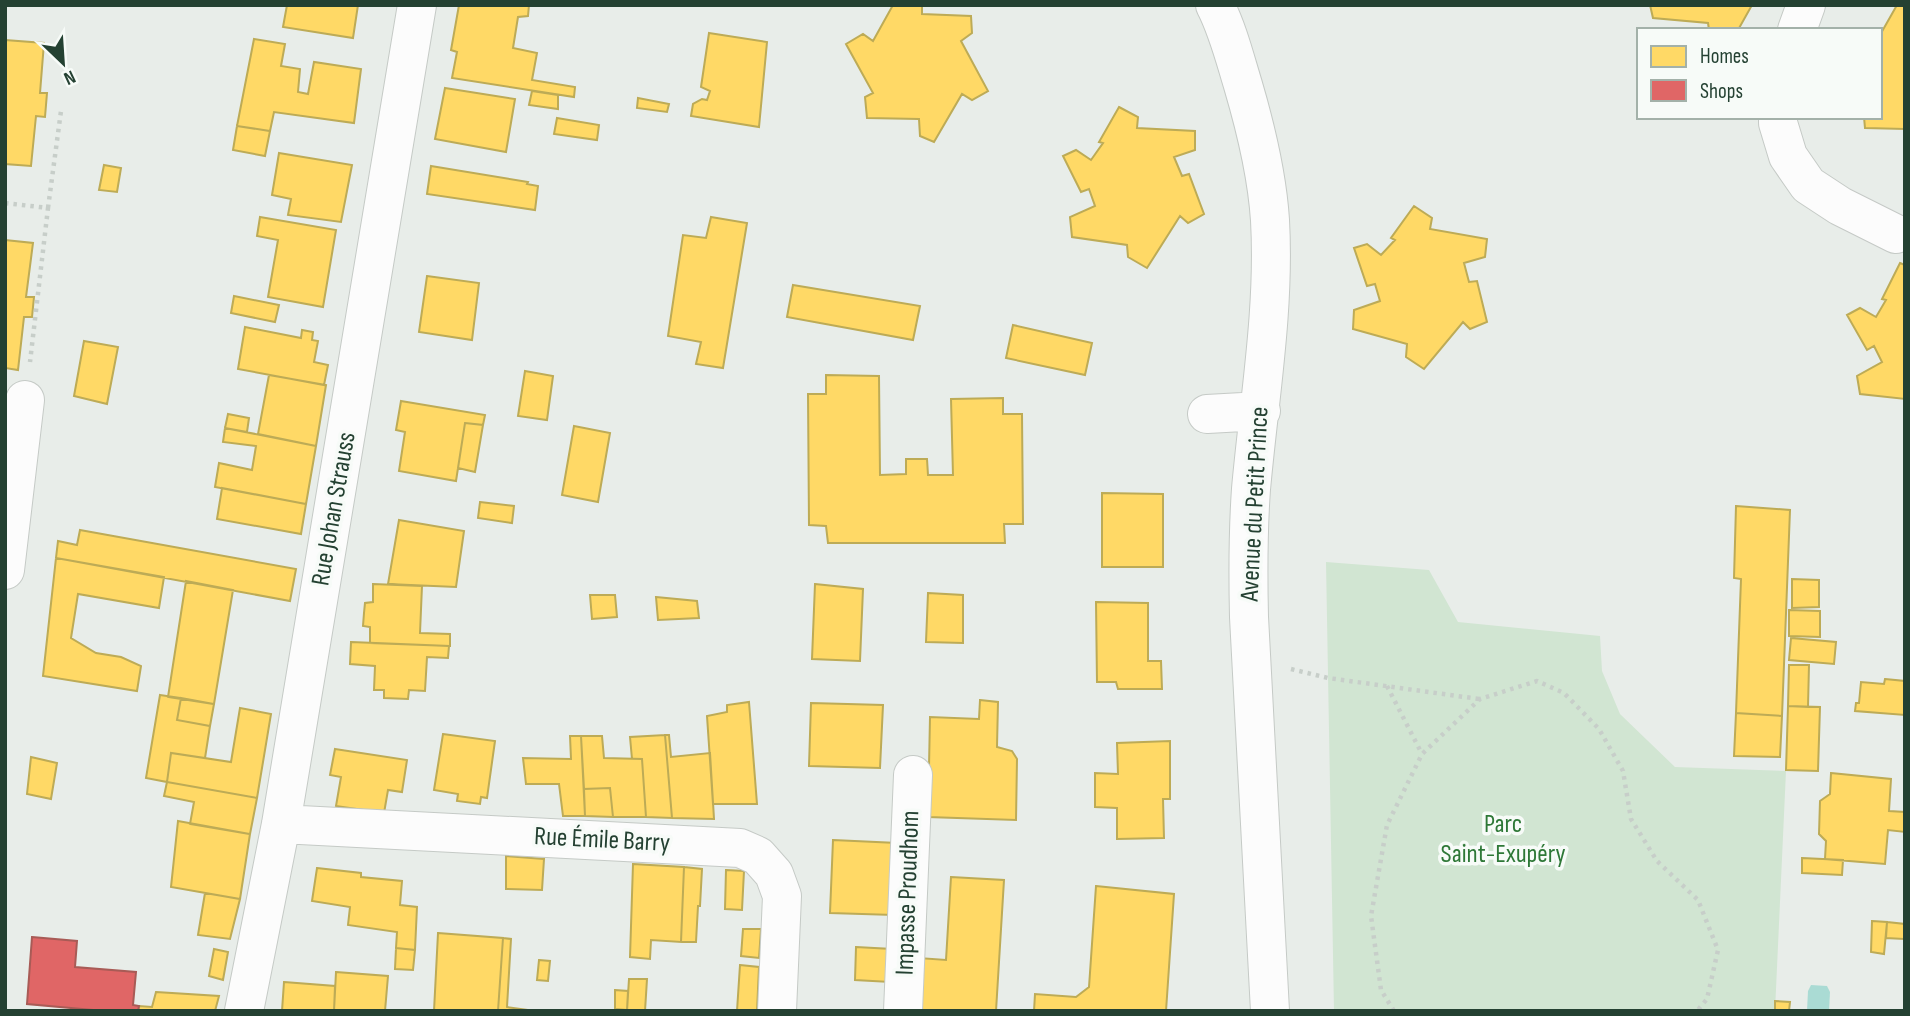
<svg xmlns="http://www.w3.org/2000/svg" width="1910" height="1016" font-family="'Sofia Sans Condensed',sans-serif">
<rect width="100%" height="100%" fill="#e8ede9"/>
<path fill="#d1e5d2" d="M1326,562L1429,570L1458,622L1600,636L1602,671L1620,714L1675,767L1786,771L1775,1011H1334Z"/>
<path fill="#aadbd4" d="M1811,985L1827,986L1830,992L1829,1011H1807L1808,991Z"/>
<path fill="#ffd966" stroke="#bdab56" stroke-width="2" d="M287,5H358L353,38L283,27Z
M459,5H529L528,16L518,17L513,48L537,53L532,80L575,87L574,97L452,78L457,52L451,50Z
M893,5H922V14L971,16L972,33L961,41L988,91L972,100L962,94L934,142L920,136L919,119L867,118L865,97L873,93L846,44L863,34L873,41Z
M1650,5H1752L1738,30H1709L1708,23L1653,18Z
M1897,5H1905V129L1865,128L1864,117H1880V35Z
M709,33L767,42L759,127L691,116L693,104L702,99L707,100L710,91L701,87Z
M254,39L285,44L281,66L300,69L298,92L308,94L314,62L361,69L354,123L274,112L270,131L237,126Z
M5,40L44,43L40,93H47L45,117L36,116L31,166L5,164Z
M445,88L515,99L506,152L435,139Z
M532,91L558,95V109L529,105Z
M638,98L669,104L667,112L637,108Z
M1119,107L1138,117L1137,128L1195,131V150L1174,157L1182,176L1189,174L1204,214L1188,223L1180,216L1147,268L1128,257L1127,245L1072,237L1070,217L1095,206L1089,189L1081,192L1063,156L1076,150L1091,160L1103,143L1099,142Z
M557,118L599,125L597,140L554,134Z
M237,126L270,131L265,156L233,150Z
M279,153L352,165L341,222L288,215L291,199L272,195Z
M104,165L121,168L117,192L99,190Z
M431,166L528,182L527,184L538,186L535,210L427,194Z
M1414,206L1432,218L1430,229L1487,239L1485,257L1464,263L1469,282L1477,281L1487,322L1470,329L1463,322L1424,369L1406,357L1407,344L1353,329L1354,310L1380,301L1375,284L1367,286L1354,248L1367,244L1381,255L1395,240L1391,238Z
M260,217L336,230L323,307L268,297L278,240L257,236Z
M711,217L747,223L723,368L696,364L701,342L668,336L683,235L706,238Z
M5,240L33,243L26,297H34L32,317H24L18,370L5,368Z
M1900,263L1905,265V399L1860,394L1857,376L1882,362L1874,346L1867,350L1847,315L1860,308L1876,317L1886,300L1882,299Z
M427,276L479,283L472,340L419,332Z
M793,285L920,306L913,340L787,317Z
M234,296L279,305L275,322L231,313Z
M1013,325L1092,343L1085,375L1006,358Z
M245,327L301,338L302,330L313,332L312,340L318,341L314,362L328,365L324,385L238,369Z
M84,341L118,347L107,404L74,396Z
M525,371L553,376L547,420L518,416Z
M269,375L326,385L316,446L258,434Z
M826,375L879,376L880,475L906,474V459H927L928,475H953L951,399L1003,398V414H1022L1023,524H1004L1005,543H828L826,526L809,525L808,394H826Z
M401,401L485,415L483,425L465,423L456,481L399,471L405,432L396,430Z
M228,414L249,418L247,432L225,428Z
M465,423L483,425L475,472L458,468Z
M574,426L610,433L598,502L562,495Z
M225,428L316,446L306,504L215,487L219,463L252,470L256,446L223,442Z
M222,488L306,504L301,534L217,519Z
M1102,493L1163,494V567H1102Z
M480,502L514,506L512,523L478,518Z
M1736,506L1790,510L1782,716L1736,713L1741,579L1734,578Z
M399,520L464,531L456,587L388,584Z
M80,530L296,569L290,601L56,558L58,541L77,545Z
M56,558L164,577L159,608L78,594L71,638L96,653L121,657L141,666L137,691L43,676Z
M1792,579L1819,580V607L1792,608Z
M186,581L233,590L214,704L168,697Z
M373,584L422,586L420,633L450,634V646L370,643V627L363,626L364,613L365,603L373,602Z
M815,584L863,589L860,661L812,659Z
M928,593L963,595V643L926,642Z
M590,595H615L617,617L592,619Z
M656,597L697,601L699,618L658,620Z
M1096,602L1148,603V661H1161L1162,689H1118L1116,682H1097Z
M1789,610L1820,611V637L1789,636Z
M1791,638L1836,642L1834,664L1789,660Z
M351,642L449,646L448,658L427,657L425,691L409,690L408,699L384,698V690H374L375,666L350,664Z
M1789,665H1809L1808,707L1788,706Z
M1885,679L1905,681V715L1855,711L1856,703H1859L1861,682L1884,684Z
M160,695L181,698L177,720L210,726L205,758L171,753L167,782L146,778Z
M181,698L214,704L210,726L177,720Z
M980,700L998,702L997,747L1012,751L1017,759L1016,820L928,817L930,717L979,719Z
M749,702L757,804H713L707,716L727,712V705Z
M811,703L883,705L880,768L809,766Z
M1788,706L1820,707L1818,771L1786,770Z
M240,708L271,714L257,798L167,782L171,753L231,762Z
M1736,713L1782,716L1780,757L1734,756Z
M443,734L495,741L487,798L481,797L480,804L457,801L458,794L434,790Z
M665,735L672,818L646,817L642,759H632L630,737Z
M665,735H669L671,757L710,753L714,819L672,818Z
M570,736H581L585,816H563L559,784H526L523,758L571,759Z
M581,736H602L604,758L642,759L646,817H613L610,788L584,789Z
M1170,741V799H1163L1164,838L1117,839V808L1095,807V773L1118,774L1117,743Z
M335,749L407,760L402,792L388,790L384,813L336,806L341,777L330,775Z
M31,757L57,763L51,799L27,794Z
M1831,773L1891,779L1889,811L1905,812V832L1888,830L1885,864L1825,859L1826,841L1819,834L1820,801L1830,794Z
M167,782L257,798L250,834L190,824L194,802L164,796Z
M610,788L613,817L585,816L584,789Z
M178,821L250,834L240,899L171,887Z
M833,840L897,843L894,915L830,913Z
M506,856L544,859L542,890L506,889Z
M1802,858L1843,860L1842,875L1802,873Z
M633,864L684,867L681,942L651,940L650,959L630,957Z
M684,867L702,869L700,906H698L696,942H681Z
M317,868L361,873V877L402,881L400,905L417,907L415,950L396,948L397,932L348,925L350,907L312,901Z
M726,870L744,871L742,910L725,909Z
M951,877L1004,880L996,1011H915L919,958L946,960Z
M1096,886L1174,894L1166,1011H1034L1035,994L1076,997L1089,987Z
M205,893L240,899L230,939L198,935Z
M1872,921L1887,922L1884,954L1871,952Z
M1887,922L1905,924L1904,939L1886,938Z
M743,929H761L759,958L741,956Z
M438,933L503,938L498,1011H434Z
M503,938L511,939L507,1007L535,1011H498Z
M856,947L892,949L890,982L855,980Z
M396,948L415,950L413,970L395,969Z
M214,949L228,952L223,980L209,976Z
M539,960L550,961L548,981L537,980Z
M740,965L759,967L757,1011H737Z
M336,972L388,976L385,1011H334Z
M629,979H647L645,1011H627Z
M284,982L335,986L334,1011H282Z
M615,990L628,991L627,1010L615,1009Z
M156,992L219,996L215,1011H138L139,1006L152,1007Z
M1775,1001L1790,1002L1789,1011H1775Z"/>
<path fill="#e06666" stroke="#a85b56" stroke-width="2" d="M32,937L77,941L75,967L136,972L133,1005L139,1006L138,1011H104L27,1004Z"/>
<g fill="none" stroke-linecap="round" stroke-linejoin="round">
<g stroke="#c5cac6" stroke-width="40">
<path id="minor" d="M1215,5C1228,30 1235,59 1243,85C1256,129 1267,174 1270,220C1275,310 1259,400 1251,489C1248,532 1248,574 1249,617L1270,1011
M1797,30L1806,5
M1778,117V123L1788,156L1808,185L1840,206L1896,234
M1207,414L1261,411
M5,570L25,400
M281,824L740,848L758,856L774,874L782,896L777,1011
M244,1011L281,824L417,5
M903,1011L913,775"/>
</g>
<path stroke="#c7cec9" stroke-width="4.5" stroke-dasharray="3.5 5" stroke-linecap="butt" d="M5,203L48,208L30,362
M48,208L61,111
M1291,669L1328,678L1479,699
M1387,686L1422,754
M1394,1011L1381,990L1371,916L1387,825L1422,754L1480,699L1537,681L1564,693L1599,729L1623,771L1631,819L1657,861L1698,900L1718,950L1707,999L1697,1011"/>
<use href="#minor" stroke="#fcfcfc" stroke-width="38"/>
</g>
<g text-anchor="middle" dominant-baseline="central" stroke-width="7" stroke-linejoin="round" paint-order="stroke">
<g font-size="26" fill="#244132" stroke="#f7fbf8">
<text transform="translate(1255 504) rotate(-87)">Avenue du Petit Prince</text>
<text transform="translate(334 509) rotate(-80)">Rue Johan Strauss</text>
<text transform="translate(602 840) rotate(3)">Rue Émile Barry</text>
<text transform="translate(908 893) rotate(-88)">Impasse Proudhom</text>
</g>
<g font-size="26" fill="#2e7837" stroke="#f7fbf8">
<text x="1503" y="824">Parc<tspan x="1503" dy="30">Saint-Exupéry</tspan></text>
</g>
</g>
<rect width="1910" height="1016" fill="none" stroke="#244132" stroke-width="14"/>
<rect x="1637" y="28" width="245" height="91" fill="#f7fbf8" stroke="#a3b1a9" stroke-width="2"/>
<rect x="1651" y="46" width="35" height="21" fill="#ffd966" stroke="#a3b1a9" stroke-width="2"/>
<text x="1700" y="63" font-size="21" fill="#244132">Homes</text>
<rect x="1651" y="80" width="35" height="21" fill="#e06666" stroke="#a3b1a9" stroke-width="2"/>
<text x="1700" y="98" font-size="21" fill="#244132">Shops</text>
<g transform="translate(63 63) rotate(155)" stroke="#f7fbf8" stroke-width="5" paint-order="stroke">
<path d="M0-5L12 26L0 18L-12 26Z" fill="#244132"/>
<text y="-10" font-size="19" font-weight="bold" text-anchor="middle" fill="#244132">N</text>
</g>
</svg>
